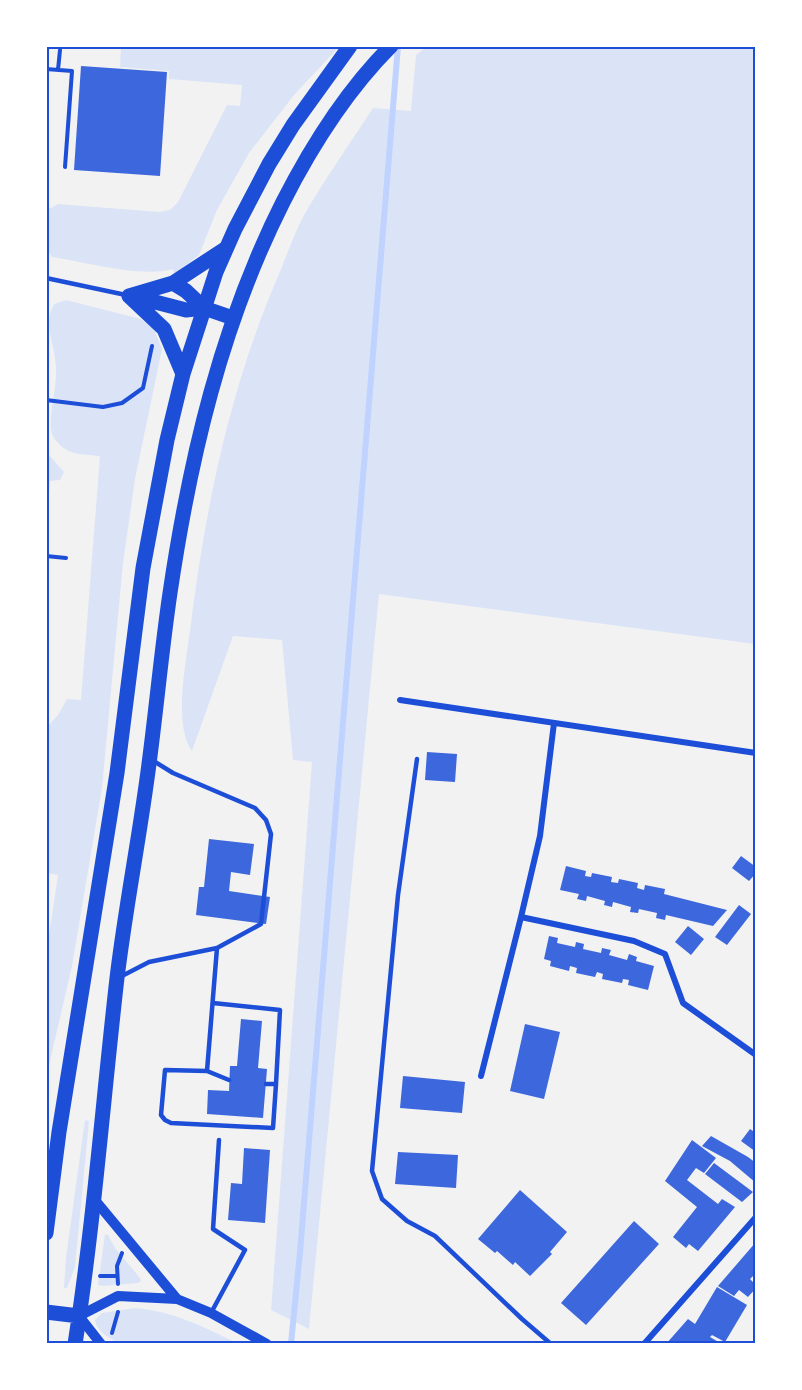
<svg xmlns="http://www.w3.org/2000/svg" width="802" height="1390" font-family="'Noto Sans',sans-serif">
<rect width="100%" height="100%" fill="#f2f2f2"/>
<path fill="#dbe4f7" d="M427,46L755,47V644L379,594L309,1329L271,1310L312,762L293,760L282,640L233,636L192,751C173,725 186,662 190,631C205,508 230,387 279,274C287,255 294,234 304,215C325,179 350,143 373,108L411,111L416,55Z
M121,47H339L294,95L249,153L217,210L199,255L175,274L173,269C140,278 86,262 52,257L47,248V210L58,204L159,212L170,210L178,202L227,105L240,106L242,85L169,79V71L120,67Z
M66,300L141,319L154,329L162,349L135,479L123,563L102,788L72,966L47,1074V935H49L58,875L47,873V727L58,715L67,699L81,700L100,456C85,454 69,456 58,443C53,438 51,433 51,427C50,407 57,387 56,367C55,346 43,324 54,304Z
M50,456L64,472L60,480L50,481L47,519L48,458Z
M85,1120L89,1121L75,1267L67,1288H64L66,1257Z
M105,1234L108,1235L115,1248L140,1278L141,1281L138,1283L104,1286L98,1285Z
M135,1308C176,1312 201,1326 237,1343H118C108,1337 97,1332 95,1320L102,1313Z"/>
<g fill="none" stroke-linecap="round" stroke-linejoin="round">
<path stroke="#bfd3fe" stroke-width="6" d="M291,1344L300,1252L398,46"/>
</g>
<path fill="#3d67dc" d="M81,66L167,72L160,176L74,170Z
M427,752L457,754L455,782L425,780Z
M209,839L254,844L250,875L231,872L229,891L270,897L266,924L196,915L199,887H204Z
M741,856L756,867V873L749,881L732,868Z
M566,866L586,871L585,876L591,877L592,873L612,877L611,882L618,883L619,879L638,883L637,888L644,890L645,885L665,889L664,894L727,910L713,926L666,915L665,920L656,918L657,913L639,909L638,913L630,912L631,907L613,902L612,907L604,905L605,901L587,896L586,901L577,899L579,894L560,890Z
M739,905L751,914L727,945L715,937Z
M688,926L704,939L691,955L675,942Z
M549,936L558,938L557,943L575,947L576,942L584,944L583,949L601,953L602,948L611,950L609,955L627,960L629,954L637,957L636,961L654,966L648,990L628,985L629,980L623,979L622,983L602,979L603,974L597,972L595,977L576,973L577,968L570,966L569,971L550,966L551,961L544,959Z
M241,1019L262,1021L258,1068L267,1069L263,1118L207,1114L208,1090L229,1091L230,1066H237Z
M525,1024L560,1032L544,1099L510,1091Z
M403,1076L465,1082L462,1113L400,1108Z
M750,1129L756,1133V1152L741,1141Z
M711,1136L748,1157L756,1163V1183L730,1161L702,1146Z
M692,1140L716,1158L704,1173L696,1168L687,1180L718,1204L722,1199L735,1207L698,1251L689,1244L686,1248L673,1237L697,1207L665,1181Z
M244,1148L270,1150L265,1223L228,1220L231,1183L242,1184Z
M398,1152L458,1155L456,1188L395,1184Z
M714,1163L753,1192L742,1202L705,1174Z
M520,1190L567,1232L550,1252L552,1254L530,1276L515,1262L513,1265L497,1251L495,1253L478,1239Z
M634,1221L659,1244L586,1325L561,1303Z
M756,1242V1273L750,1279L756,1285V1288L748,1297L739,1290L734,1296L718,1286Z
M717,1287L747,1305L725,1342L712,1335L710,1337L722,1344H666L688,1319L695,1324Z"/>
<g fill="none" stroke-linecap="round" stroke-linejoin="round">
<path stroke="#1d4ed8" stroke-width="4" d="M46,69L72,71L65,167
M58,70L60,50
M46,400L103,407L122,403L143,388L152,346
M46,556L66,558
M100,1276H117
M118,1284L117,1266L122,1253
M112,1333L118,1312"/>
<path stroke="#1d4ed8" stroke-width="4.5" d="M46,48L47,46
M46,278L126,295
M417,759L398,895L372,1171L382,1199L407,1221L435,1236L522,1319L551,1344
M217,948L207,1071L229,1080
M120,977L149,962L217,948L261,924L271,834L266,820L255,808L173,773L152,760
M213,1003L280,1010L276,1084H266
M207,1071L165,1070L161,1115L165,1120L171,1123L273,1128L276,1084
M211,1313L245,1250L213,1229L219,1140"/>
<path stroke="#1d4ed8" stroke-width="6" d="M400,700L756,753
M554,723L540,836L521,917L634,941L665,954L683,1003L756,1055
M481,1076L521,917
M644,1344L756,1217"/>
<path stroke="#1d4ed8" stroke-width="10" d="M94,1199L177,1299
M101,1344L79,1316L118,1296L177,1299L211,1313L267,1344"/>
<path stroke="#1d4ed8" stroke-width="15" d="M173,283L186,291L204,308L233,318
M129,296L173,283L225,249
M129,296L164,329L183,374
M132,296L186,310L204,308
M46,1233L59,1132L117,773L143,568L167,440L183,374L216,272L235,229L269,164L293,125L350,46
M46,1312L79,1316
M75,1344C94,1222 103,1100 117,978C126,903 141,830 150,756C157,702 162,647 170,593C190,458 221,325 283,202C312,145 346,91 391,46"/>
</g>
<rect width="802" height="1390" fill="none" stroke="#ffffff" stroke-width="96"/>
<rect x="48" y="48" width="706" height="1294" fill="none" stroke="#1d4ed8" stroke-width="2"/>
</svg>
